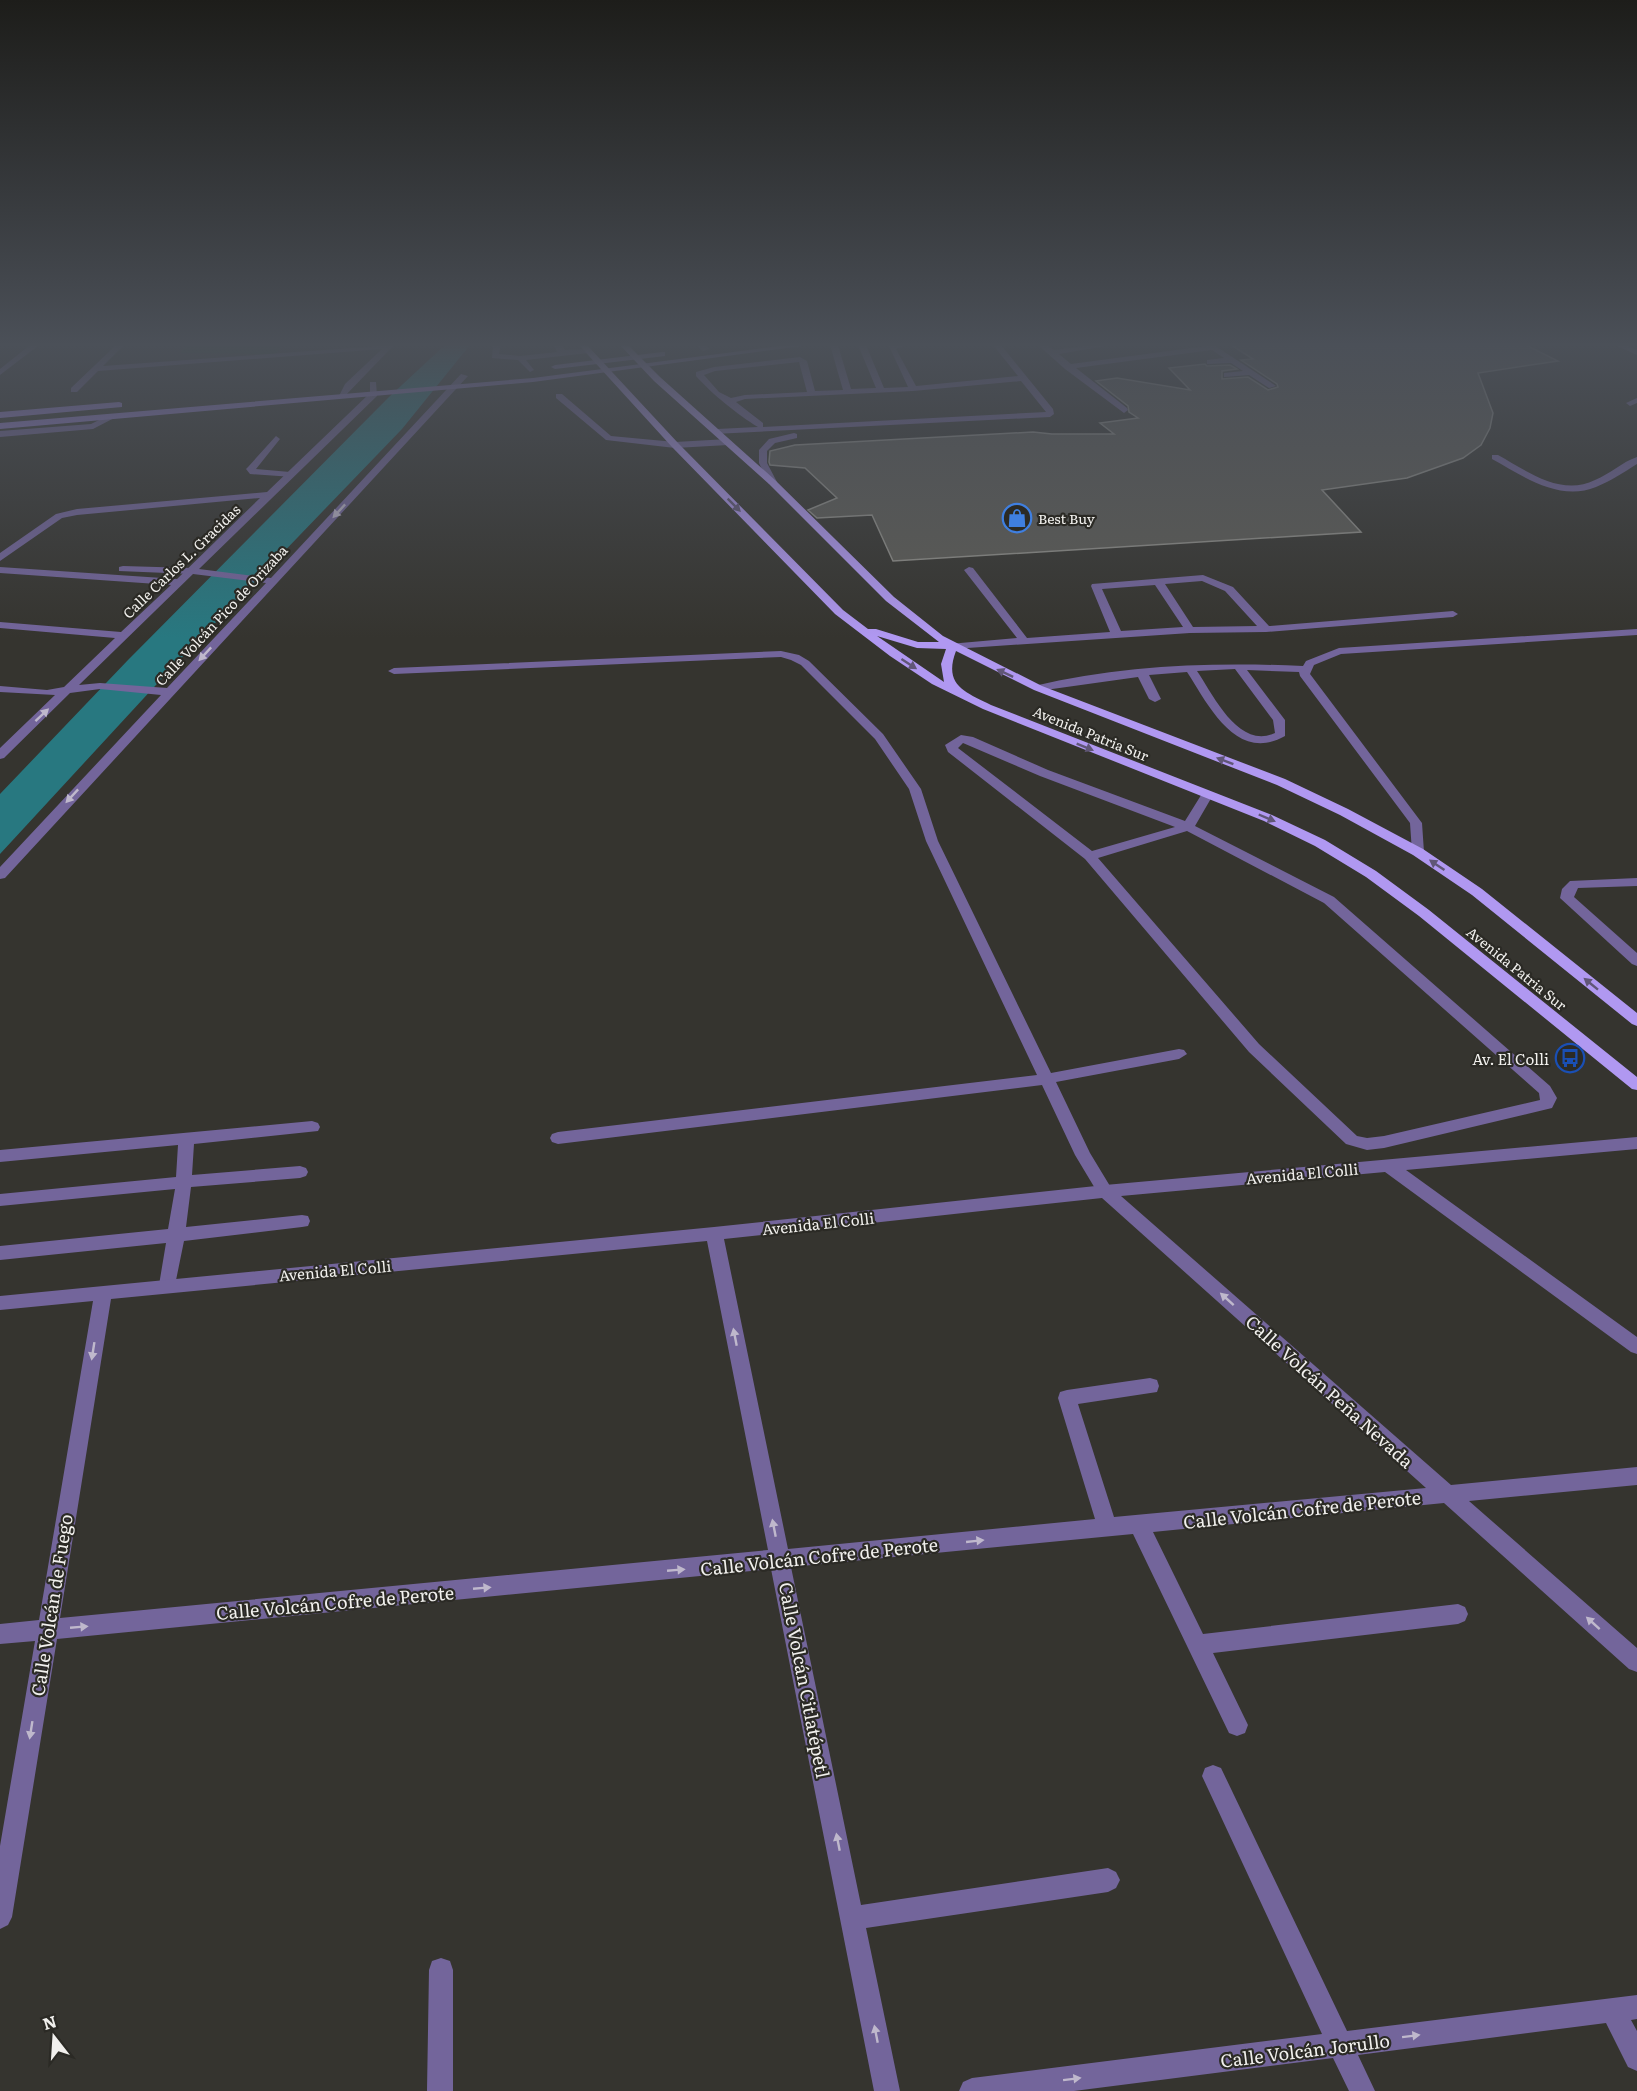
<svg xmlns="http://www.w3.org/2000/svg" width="1637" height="2091" font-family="Literata,serif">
<rect width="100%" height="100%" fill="#35342f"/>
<path fill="#144d19" d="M187,345H283L276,354L180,353Z"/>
<path fill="#287880" d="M445,345H470L402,429L167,673L0,854V794L128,660L389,397Z"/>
<path fill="#5c5b55" stroke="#8f8e88" stroke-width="1.5" d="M1231,345H1526L1558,361L1478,373L1493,413L1490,428L1481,445L1463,458L1407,478L1322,490L1361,532L893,561L872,515L817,518L808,510L837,498L805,468L770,465L769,462L770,451L795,445L1033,432L1052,434H1114L1100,423L1138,418L1129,412L1128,406L1096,381L1117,378L1190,390L1169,368L1205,364L1207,366L1230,365L1237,369L1222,371V379L1248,377L1268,390L1278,387L1277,384L1241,360L1253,359Z"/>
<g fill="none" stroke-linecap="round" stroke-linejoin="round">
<path fill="#73659b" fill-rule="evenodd" d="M493,345H501L499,354L520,356L557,352L554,345H562L565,350L588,349L592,351L588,353L526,360L534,370L530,372L518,360L492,358Z
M696,345H705L710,349L703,351Z
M830,345H838L851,389L876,388L858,345H866L884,388L908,387L889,346L906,345L896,349L916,386L1018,376L993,345H1001L1053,409L1054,414L1050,417L714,434V430L717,429L758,427C738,415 712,394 696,376V372L714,367L800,357L807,361L815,391L843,390ZM799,362L807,392L745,395L731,398L719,392L704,375L715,371ZM1021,381L1046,412L763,427V423L736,402L745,399L913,391Z
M1038,345H1047L1054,350L1092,345H1112L1059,354L1071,364L1214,345L1276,386L1269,388L1249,375L1224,377V373L1243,371L1231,363L1207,364V360L1224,358L1212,350L1076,368L1127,408L1128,410L1124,413L1065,369Z
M556,394H562L611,436L675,442L728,439L732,442L728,445L675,448L606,440L556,398Z
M1637,398V403L1630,406L1626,403Z
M111,414L118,416L93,429L0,437V431L91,424Z
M794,433L797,434V438L775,443L767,451V463L777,482L769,484L759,463V450L769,439Z
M276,436L280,439L256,469L290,472L293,473V477L250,474L246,469L248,467Z
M1492,455H1498C1527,471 1561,497 1595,480C1610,474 1622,462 1637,457V464C1624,472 1611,481 1596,487C1559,502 1523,476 1492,459Z
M123,566L191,568L196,571L191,574L119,571V567Z
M969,567L973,568L1027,638L1110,632L1091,586L1092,584L1203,575L1233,587L1269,626L1453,611L1458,614L1453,617L1266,632L1190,633L953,649L949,648V644L1017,638L964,570ZM1202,581L1225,591L1257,626L1193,627L1165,584ZM1155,585L1183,627L1121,631L1102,589Z
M1637,629V635L1341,654L1314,665L1310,674L1422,823L1424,852L1418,856L1412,852L1410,823L1300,676L1299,672L1247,670L1285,720V736C1236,764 1208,704 1187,672L1149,675L1161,699L1155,702L1149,699L1138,677L1038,691L1032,688L1034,686C1121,665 1214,662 1303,666L1306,661L1339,648ZM1235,669L1273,720L1275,733C1238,750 1213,694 1197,671Z
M781,651L799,655L809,661L883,734L921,789L938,841L1051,1073L1179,1049L1184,1050L1187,1054L1179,1059L1056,1082L1090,1153L1113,1191L1111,1195L1105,1197L1099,1195L1075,1155L1042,1085L558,1144L552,1142L550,1138L552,1134L558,1132L1037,1075L926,841L909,789L875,739L801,665L791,660L781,657L394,674L388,671L394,668Z
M961,735L973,737L1048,770L1185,821L1203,792H1211L1213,795L1195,826L1334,897L1550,1086L1557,1098L1552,1108L1384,1148L1367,1150L1346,1144L1249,1052L1085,859L948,752L945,745ZM963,743L1040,776L1175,827L1092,851L958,748ZM1187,831L1324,903L1539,1093L1540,1100L1384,1136L1367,1138L1357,1136L1259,1044L1098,858Z
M1637,878V886L1578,888L1574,897L1637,953V966L1632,964L1560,898L1562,889L1570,881Z
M312,1121L318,1123L320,1127L318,1131L194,1144L192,1175L300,1166L306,1168L308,1172L306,1176L300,1178L191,1187L186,1227L302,1215L308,1216L310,1221L308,1226L302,1227L184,1241L174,1290L168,1292L162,1290L159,1285L166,1243L0,1260V1246L168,1229L175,1189L0,1206V1194L176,1177L178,1145L0,1162V1150Z
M441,1958L450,1961L453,1970V2091H427L429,1970L432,1961Z"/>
<path fill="#73659b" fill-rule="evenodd" d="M30,345H39L0,375V369Z
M116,345H124L103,366L394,345L343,398L339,396L345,384L382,349L98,371L77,392H71V388Z
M1615,345H1625L1637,350V355Z
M461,374L468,376L5,878L0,879V867L161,695L100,689L70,693L4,758L0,759V748L55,695L0,692V686L47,690L64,687L115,638L0,628V622L121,632L171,585L0,573V567L177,579L260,498L77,515L62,518L0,561V553L56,514L77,509L267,492L370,393V382H376L377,396L199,569L271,578ZM193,574L266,583L167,688L100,683L79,685Z
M1637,1137V1149L1406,1170L1637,1337V1354L1631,1352L1385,1172L1121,1196L1451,1485L1637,1467V1485L1469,1501L1637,1648V1672L1629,1669L1444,1503L1153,1532L1203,1634L1458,1604L1465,1607L1468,1614L1465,1621L1458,1624L1213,1653L1248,1725L1245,1733L1237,1736L1229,1733L1133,1534L791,1567L861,1905L1108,1868L1116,1872L1120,1880L1116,1888L1108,1892L866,1928L900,2091H874L771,1569L57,1639L12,1917L8,1925L0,1929V1846L35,1641L0,1644V1624L39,1620L93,1301L0,1310V1296L714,1227L1105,1185ZM1102,1198L1426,1488L1114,1517L1078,1404L1157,1392L1159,1386L1157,1380L1150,1378L1067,1390L1060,1392L1058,1398L1095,1519L788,1549L724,1239ZM707,1241L768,1550L60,1618L111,1299Z
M1213,1765L1221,1768L1347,2031L1637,1995V2019L1631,2020L1637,2031V2071L1628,2067L1606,2023L1358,2055L1375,2091H1349L1333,2058L1074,2091H959L963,2082L972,2078L1322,2034L1202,1776L1205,1768Z"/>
<path fill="#967fd5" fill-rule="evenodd" d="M787,345H809L533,382L0,429V423L533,378Z
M662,352H665V356L555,369L551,367L555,365Z
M119,402L122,403V407L0,418V412Z"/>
<path fill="#b098f1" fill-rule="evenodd" d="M579,345H587L678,443L843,610L868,629H876L918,642H939L886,601L769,484L654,381L620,345H628L660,377L775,480L894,597L943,636L1042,686L1285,779L1348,809L1423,849L1482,889L1637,1013V1026L1632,1024L1472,895L1413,855L1340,815L1277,785L1034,690L956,651C943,685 965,692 991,705L1272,815L1325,840L1376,871L1429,910L1637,1077V1090L1632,1089L1419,916L1366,877L1315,846L1264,821L983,709L932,684L890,656L835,614L672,447ZM877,636L917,648L946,649L941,664L944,682Z"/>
</g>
<defs><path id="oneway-solid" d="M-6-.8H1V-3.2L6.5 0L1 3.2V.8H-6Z" transform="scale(1.5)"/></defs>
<g fill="#605677">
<use href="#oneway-solid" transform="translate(734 505) rotate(45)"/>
<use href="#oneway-solid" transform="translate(909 664) rotate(33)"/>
<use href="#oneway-solid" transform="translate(1005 673) rotate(-155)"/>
<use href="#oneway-solid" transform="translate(1085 747) rotate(22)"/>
<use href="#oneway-solid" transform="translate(1225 761) rotate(-159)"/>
<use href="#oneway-solid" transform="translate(1267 818) rotate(23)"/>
<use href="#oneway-solid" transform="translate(1437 865) rotate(-146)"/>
<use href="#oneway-solid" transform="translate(1591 984) rotate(-141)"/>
</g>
<g fill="#bfb8cc">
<use href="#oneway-solid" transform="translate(339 511) rotate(133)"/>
<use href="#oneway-solid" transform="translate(205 654) rotate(133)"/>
<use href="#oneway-solid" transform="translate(42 715) rotate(-43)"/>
<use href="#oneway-solid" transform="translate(72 796) rotate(133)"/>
<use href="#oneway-solid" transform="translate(1227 1299) rotate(-138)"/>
<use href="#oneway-solid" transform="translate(735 1337) rotate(-101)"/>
<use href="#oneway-solid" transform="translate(93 1351) rotate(99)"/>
<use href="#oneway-solid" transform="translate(774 1528) rotate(-101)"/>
<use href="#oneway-solid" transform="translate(975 1541) rotate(-6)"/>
<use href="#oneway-solid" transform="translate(676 1570) rotate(-5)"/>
<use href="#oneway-solid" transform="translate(482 1588) rotate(-5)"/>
<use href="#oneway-solid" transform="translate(1593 1623) rotate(-138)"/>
<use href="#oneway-solid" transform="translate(79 1627) rotate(-5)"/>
<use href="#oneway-solid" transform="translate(31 1730) rotate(99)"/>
<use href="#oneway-solid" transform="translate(838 1842) rotate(-101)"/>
<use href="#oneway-solid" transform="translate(876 2034) rotate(-101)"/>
<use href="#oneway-solid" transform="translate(1411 2036) rotate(-7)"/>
<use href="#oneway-solid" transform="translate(1072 2079) rotate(-7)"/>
</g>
<linearGradient id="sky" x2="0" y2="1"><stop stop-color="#1d1d1a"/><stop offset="0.54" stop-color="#4b5058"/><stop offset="1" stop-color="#4b5058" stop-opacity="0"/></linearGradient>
<rect width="1637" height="638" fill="url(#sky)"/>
<defs>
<g id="shop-ring" transform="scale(1.5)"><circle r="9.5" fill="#2b2a25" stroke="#3f7fe0" stroke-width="1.5"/><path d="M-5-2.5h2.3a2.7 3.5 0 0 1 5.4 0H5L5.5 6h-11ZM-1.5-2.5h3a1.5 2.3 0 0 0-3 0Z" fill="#3f7fe0"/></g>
<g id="bus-ring" transform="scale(1.5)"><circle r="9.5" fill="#2b2a25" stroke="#1a4fb4" stroke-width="1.5"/><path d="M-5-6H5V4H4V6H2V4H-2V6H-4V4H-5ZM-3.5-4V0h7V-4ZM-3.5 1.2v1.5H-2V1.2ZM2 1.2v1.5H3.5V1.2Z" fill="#1a4fb4"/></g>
</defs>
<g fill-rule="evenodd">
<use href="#shop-ring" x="1017" y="518"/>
<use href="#bus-ring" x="1570" y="1058"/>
</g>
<g text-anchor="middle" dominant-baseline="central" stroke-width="4.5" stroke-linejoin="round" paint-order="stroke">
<g font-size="14" fill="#f1f0ed" stroke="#2b2a25" text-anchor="start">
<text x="1038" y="518">Best Buy</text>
</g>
<g font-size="14" fill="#f1f0ed" stroke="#2b2a25">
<text transform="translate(181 561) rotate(-44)">Calle Carlos L. Gracidas</text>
<text transform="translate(221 615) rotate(-47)">Calle Volcán Pico de Orizaba</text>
<text transform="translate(1091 733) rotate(22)">Avenida Patria Sur</text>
<text transform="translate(1517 968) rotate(39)">Avenida Patria Sur</text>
</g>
<g font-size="15" fill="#f1f0ed" stroke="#2b2a25" text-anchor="end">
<text x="1549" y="1058">Av. El Colli</text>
</g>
<g font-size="15" fill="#f1f0ed" stroke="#2b2a25">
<text transform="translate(1302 1173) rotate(-5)">Avenida El Colli</text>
<text transform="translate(818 1223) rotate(-6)">Avenida El Colli</text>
<text transform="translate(335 1270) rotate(-5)">Avenida El Colli</text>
</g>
<g font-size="18" fill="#f1f0ed" stroke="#2b2a25">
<text transform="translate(1330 1391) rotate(42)">Calle Volcán Peña Nevada</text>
<text transform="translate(1302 1509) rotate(-6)">Calle Volcán Cofre de Perote</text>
<text transform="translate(819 1556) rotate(-6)">Calle Volcán Cofre de Perote</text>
<text transform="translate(335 1602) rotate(-5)">Calle Volcán Cofre de Perote</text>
<text transform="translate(51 1605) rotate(-81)">Calle Volcán de Fuego</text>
<text transform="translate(805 1680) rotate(79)">Calle Volcán Citlatépetl</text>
<text transform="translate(1305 2050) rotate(-7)">Calle Volcán Jorullo</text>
</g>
</g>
<g transform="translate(54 2037) rotate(343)" stroke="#2b2a25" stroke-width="4.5" paint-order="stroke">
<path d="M0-4.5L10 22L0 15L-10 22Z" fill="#f1f0ed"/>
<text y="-9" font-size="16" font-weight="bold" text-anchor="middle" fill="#f1f0ed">N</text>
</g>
</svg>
